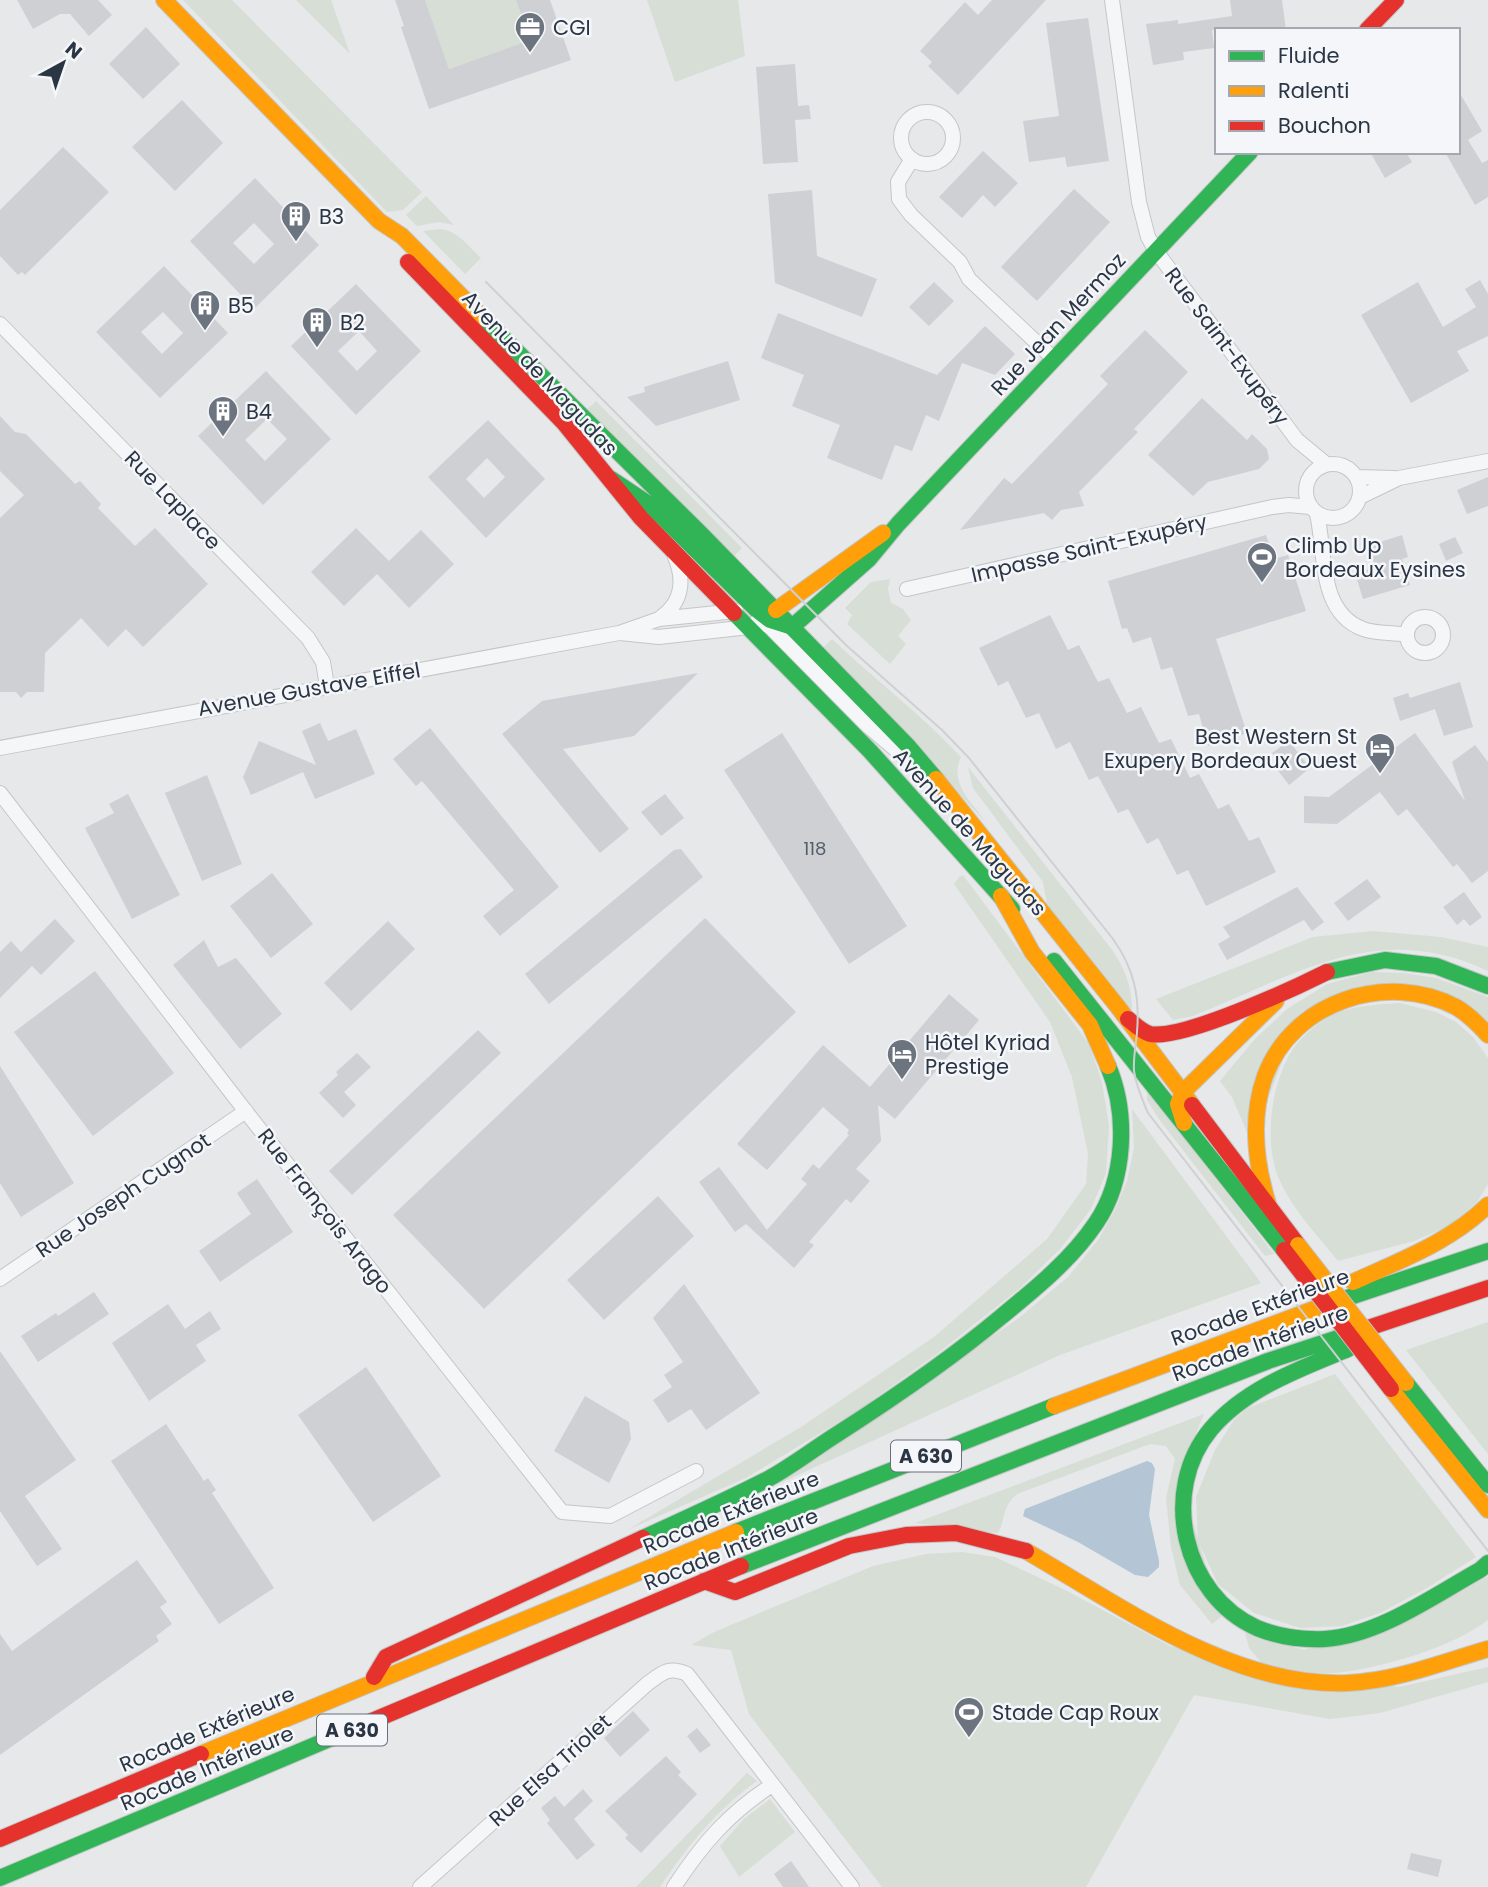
<svg xmlns="http://www.w3.org/2000/svg" width="1488" height="1887" font-family="Poppins,sans-serif">
<rect width="100%" height="100%" fill="#e6e8ea"/>
<path fill="#d7ded6" d="M183,0H232L422,192L403,210L387,212Z
M296,0H331L350,54Z
M425,0H516L530,40L449,69Z
M647,0H738L745,56L675,82Z
M426,196L454,225L439,222L417,226L406,215Z
M441,229C458,231 469,247 481,258L465,274L423,231Z
M596,401L742,548L734,556L583,413Z
M890,579L888,589L891,603L903,609L911,620L898,636L906,644L890,664L847,624L852,615L845,608L871,582Z
M832,639C874,679 921,714 961,757C948,784 974,803 987,824L824,647Z
M968,767L1113,951C1125,969 1132,987 1132,1010L1047,904L1043,882L973,788Z
M963,875L1089,1044L1102,1082L1109,1126L1106,1173L1091,1209L1061,1248L1019,1289L938,1353L857,1411L746,1478L627,1530L801,1427L934,1337L1047,1239L1086,1184L1088,1154L1072,1077L1050,1022L954,884L959,877Z
M1373,931L1441,937L1488,947V971C1377,918 1294,976 1193,1016L1173,1020L1156,999L1313,937Z
M1372,972L1404,973L1436,978L1488,997V1021L1434,989L1302,1011L1251,1142L1232,1097L1220,1081L1254,1040L1287,1009L1327,984Z
M1400,1003L1436,1012L1456,1022L1473,1037L1488,1058V1184L1477,1202L1449,1226L1414,1241L1338,1261C1318,1236 1292,1209 1279,1179C1263,1141 1271,1080 1295,1046C1301,1037 1317,1024 1327,1018C1349,1005 1375,1005 1400,1003Z
M1147,1089L1274,1254L1265,1256L1158,1118L1147,1100Z
M1132,1109L1261,1283L1060,1355L776,1485L1020,1317L1068,1277L1098,1240L1115,1210L1127,1181L1134,1148Z
M1488,1322V1454L1406,1350Z
M1335,1374L1476,1557L1427,1588L1380,1613L1342,1626L1300,1628L1254,1613L1218,1584L1198,1541L1196,1497L1215,1450L1234,1420L1248,1408Z
M1204,1414L1179,1474L1221,1617L1212,1624L1180,1585L1171,1547L1166,1498L1175,1459L1166,1446L1150,1444L1017,1494C1001,1508 1007,1516 998,1533L915,1523Z
M962,1552L995,1557L1067,1591L1170,1646L1399,1687L1488,1667V1682L1380,1713L1330,1719L1194,1695L1086,1887H882L749,1714L731,1650L691,1645L714,1632L873,1566L926,1554Z
M1488,1577V1620C1454,1647 1379,1669 1335,1673C1313,1676 1287,1669 1265,1667L1249,1648L1245,1633L1304,1650Z
M747,1773L757,1781C717,1809 687,1847 660,1887H636Z
M770,1799L795,1832L739,1877L720,1846L744,1819Z"/>
<path fill="#b4c6d5" d="M1147,1461L1152,1463L1155,1469L1149,1515L1159,1561V1567L1148,1577L1135,1575L1078,1542L1023,1516L1025,1509Z"/>
<path fill="#ced0d3" fill-rule="evenodd" d="M17,0H98L112,15L89,36L70,14H60L33,29Z
M395,0H425L449,69L530,40L516,0H550L571,60L429,109L401,27L404,26Z
M992,0H1046L958,95L928,66L932,62L920,51L965,2L978,15Z
M1230,0H1282L1286,30H1212L1214,48L1183,52L1184,60L1153,65L1146,24L1178,20V24L1232,16Z
M1088,18L1109,161L1067,167L1065,157L1029,162L1023,121L1059,116L1046,23Z
M146,27L180,64L143,99L109,64Z
M795,64L798,106L809,105L811,119L795,120L798,162L763,164L756,67Z
M1458,90L1482,131L1468,140L1482,163L1488,160V197L1475,205L1445,152H1458Z
M182,100L223,143L175,191L132,147Z
M63,147L109,192L25,275L22,272L18,275L0,256V210Z
M983,151L1018,183L995,207L983,195L962,218L939,197Z
M1370,152H1406L1412,162L1385,178Z
M255,178L319,245L254,309L190,241ZM254,223L274,244L254,264L233,243Z
M1074,189L1110,222L1037,301L1001,267Z
M812,190L817,256L877,279L862,317L775,283L768,194Z
M164,266L228,333L160,398L96,332ZM163,312L183,333L162,354L141,332Z
M1480,280L1488,294V336L1457,351L1469,371L1411,403L1361,315L1418,282L1443,327L1476,307L1465,289Z
M934,282L954,301L929,326L909,307Z
M356,284L421,351L356,415L291,346ZM359,331L377,351L357,371L338,351Z
M778,313L937,375L985,326L1015,354L995,375L962,363L939,421L926,415L912,451L895,445L882,480L827,458L840,425L792,406L804,375L761,358Z
M1145,330L1188,372L1134,429L1138,432L1079,492L1084,506L1061,510L1052,520L1044,513L960,530L1004,478L1012,484L1108,384L1100,376Z
M728,361L740,400L656,426L627,397L645,392L644,387Z
M266,371L331,439L263,505L198,436ZM267,419L287,439L265,461L245,440Z
M1202,398L1247,440L1252,434L1267,449L1269,459L1259,469L1208,482L1193,496L1148,455Z
M0,416L15,432L26,434L75,484L80,481L101,504L98,508L135,546L155,528L208,584L143,647L126,629L108,647L81,618L45,653L44,692H27L21,698L16,692H0V518L24,495L0,471Z
M488,420L545,479L486,538L428,477ZM487,458L505,477L484,498L466,479Z
M1488,477V506L1467,514L1457,490Z
M356,528L389,561L421,530L454,564L409,608L377,574L344,606L311,572Z
M1266,535L1274,559L1288,555L1306,611L1216,639L1247,733L1208,746L1199,714L1188,716L1172,667L1161,670L1151,637L1133,643L1127,628L1122,629L1108,581Z
M1402,535L1408,557L1402,559L1410,585L1363,599L1355,573L1375,567L1368,546Z
M1455,537L1463,553L1446,561L1439,544Z
M1050,615L1068,650L1079,645L1098,682L1109,678L1127,713L1141,707L1159,743L1171,739L1190,778L1199,774L1218,809L1229,804L1249,841L1259,837L1276,872L1206,906L1188,870L1177,875L1158,838L1147,844L1128,809L1118,813L1098,776L1089,780L1070,742L1056,749L1039,713L1026,718L1008,681L998,686L979,648Z
M698,673L634,736L563,749L629,829L600,853L502,734L542,701Z
M1460,682L1473,727L1444,736L1435,709L1400,721L1393,698L1408,693L1410,698Z
M320,723L328,741L356,729L375,774L315,799L303,772L251,795L243,777L259,741L316,765L302,731Z
M430,728L559,887L500,936L483,916L514,890L422,781L416,786L393,759Z
M782,733L907,926L849,964L724,770Z
M1415,733L1465,801L1452,762L1475,745L1488,762V871L1472,883L1457,864L1453,867L1407,809L1398,816L1380,792L1337,824L1304,823V796L1329,797Z
M1289,741L1310,768L1289,785L1276,768L1281,764L1272,753Z
M207,775L242,864L202,881L165,793Z
M128,794L180,895L132,919L85,828L114,813L109,804Z
M665,794L684,818L661,836L641,812Z
M681,849L703,877L549,1004L525,974L674,850Z
M272,873L313,924L271,958L230,906Z
M1367,879L1381,897L1348,921L1334,903Z
M1297,887L1324,922L1312,931L1304,920L1227,960L1218,944L1230,937L1223,927Z
M1464,892L1482,917L1470,926L1464,919L1457,925L1443,907Z
M705,918L796,1012L484,1309L393,1215Z
M55,919L75,941L41,975L32,966L0,998V952L11,941L21,952Z
M388,921L415,949L351,1011L324,983Z
M204,940L218,967L236,958L282,1014L240,1049L173,965Z
M95,971L174,1073L93,1136L14,1032Z
M949,994L979,1020L895,1119L878,1105L881,1141L856,1169L870,1181L851,1203L846,1199L809,1242L814,1245L794,1268L746,1224L735,1232L699,1182L719,1167L767,1230L807,1184L801,1179L813,1164L819,1169L849,1135L847,1133L849,1130L823,1107L767,1170L737,1144L823,1045L870,1087Z
M478,1030L501,1053L352,1195L329,1171Z
M357,1053L371,1067L344,1092L356,1105L343,1118L319,1093L338,1075L336,1072Z
M0,1066L74,1183L21,1217L0,1183Z
M257,1179L293,1232L220,1282L199,1251L251,1214L237,1193Z
M658,1196L694,1236L604,1320L567,1280Z
M684,1284L760,1393L706,1430L691,1409L668,1423L653,1400L672,1387L664,1375L683,1362L653,1318Z
M94,1292L109,1314L38,1362L21,1336L56,1313L58,1316Z
M168,1304L185,1329L210,1311L221,1329L196,1345L206,1361L149,1401L112,1343Z
M0,1351L76,1460L25,1496L62,1549L37,1566L0,1511Z
M366,1367L441,1476L373,1522L298,1415Z
M585,1396L629,1422L631,1439L609,1483L554,1451Z
M166,1424L204,1481L208,1478L216,1490L212,1493L274,1588L219,1624L111,1461Z
M137,1560L167,1602L160,1607L172,1624L156,1636L159,1641L0,1755V1634L12,1651Z
M633,1711L650,1730L620,1757L604,1738Z
M697,1728L711,1745L700,1753L687,1736Z
M666,1756L681,1772L678,1775L697,1794L641,1853L625,1838L628,1835L605,1811Z
M583,1789L593,1801L574,1819L595,1845L577,1860L547,1823L550,1820L541,1808L555,1796L564,1807Z
M1411,1853L1442,1860L1438,1877L1407,1869Z
M791,1861L796,1868L809,1887H783L774,1874Z"/>
<g fill="none" stroke-linecap="round" stroke-linejoin="round">
<g stroke="#c4c6c8" stroke-width="16">
<path id="street" d="M1112,0L1139,202L1148,237L1156,251L1297,440L1326,464
M901 138a26 26 0 1 1 52 0a26 26 0 1 1-52 0Z
M912,159L898,182L899,199L911,215L960,262L969,279L1054,359
M0,324L308,638L323,662L327,686
M1306 491a27 27 0 1 1 54 0a27 27 0 1 1-54 0Z
M1357,477L1394,478
M1360,497L1399,478L1488,461
M1317,514C1326,553 1318,612 1363,629C1376,634 1393,632 1407,635
M907,589L1272,507L1289,505L1310,507
M1407 635a18 18 0 1 1 36 0a18 18 0 1 1-36 0Z
M660,618C682,603 685,581 675,557
M757,621L770,627L869,727L922,772
M620,633L659,637L749,627
M0,748L619,633L659,619L736,611
M0,793L254,1122L562,1512L610,1516L696,1471
M0,1279L246,1111
M420,1887L647,1684C662,1673 668,1666 687,1674L852,1887
M674,1887C702,1844 729,1813 772,1785"/>
</g>
<g stroke="#c4c6c8" stroke-width="18">
<path id="fast" d="M483,318L700,533L907,745L936,779
M611,479L650,505L757,610L770,620L792,627
M734,613L870,751L1012,909
M792,627L869,559L898,524L1250,152
M1054,961L1284,1250
M1327,972L1385,960L1436,966L1488,986
M1317,1308L1488,1251
M1348,1349C1300,1369 1246,1388 1211,1429C1159,1491 1183,1595 1257,1628C1279,1637 1302,1640 1325,1639C1378,1636 1435,1595 1480,1570L1488,1563
M1406,1383L1488,1485
M736,1532L1054,1406
M643,1538C685,1519 727,1500 768,1479C792,1466 815,1448 839,1433C895,1397 951,1359 1002,1316C1035,1289 1072,1259 1096,1223C1126,1179 1128,1113 1108,1066
M741,1566L1268,1361L1362,1330
M0,1878L372,1721"/>
</g>
<g stroke="#c4c6c8" stroke-width="18">
<path id="slow" d="M164,0L379,221L402,236L483,318
M776,610L883,533
M936,779L1118,1007L1192,1105
M1001,896L1032,952L1090,1025L1108,1066
M1184,1123L1178,1104L1183,1092L1276,1001
M1269,1207C1256,1166 1250,1118 1265,1076C1293,1001 1387,971 1456,1007C1468,1014 1479,1025 1488,1035
M1353,1282C1401,1260 1450,1242 1488,1205
M1391,1389L1488,1510
M1054,1406L1317,1308
M1026,1551C1121,1606 1234,1688 1348,1683C1396,1681 1443,1662 1488,1649
M201,1754L736,1532"/>
</g>
<g stroke="#c4c6c8" stroke-width="18">
<path id="jam" d="M1367,30L1396,0
M408,262L564,423L641,518L734,613
M1128,1019C1134,1024 1142,1032 1150,1034C1183,1040 1295,988 1327,972
M1192,1105L1298,1245
M1362,1330L1488,1288
M704,1581L735,1592L849,1546L906,1535L956,1533L1026,1551
M374,1677L386,1657L643,1538
M372,1721L741,1566
M0,1839L201,1754"/>
</g>
<use href="#street" stroke="#f5f6f7" stroke-width="14"/>
<use href="#fast" stroke="#30b455" stroke-width="16"/>
<use href="#slow" stroke="#ff9f0a" stroke-width="16"/>
<use href="#jam" stroke="#e5322d" stroke-width="16"/>
<path stroke="#ced0d2" stroke-width="2" d="M486,282L847,646L942,730L969,758L1113,939C1134,968 1140,997 1137,1032C1136,1045 1133,1059 1134,1071C1136,1086 1142,1099 1148,1113L1488,1551"/>
<g stroke="#c2c5c8" stroke-width="18" stroke-linecap="butt">
<path id="slow-bridge" d="M1298,1245L1406,1383"/>
</g>
<g stroke="#c2c5c8" stroke-width="18" stroke-linecap="butt">
<path id="jam-bridge" d="M1284,1250L1391,1389"/>
</g>
<use href="#slow-bridge" stroke="#ff9f0a" stroke-width="16"/>
<use href="#jam-bridge" stroke="#e5322d" stroke-width="16"/>
</g>
<defs>
<g id="office-pin" transform="scale(1.575)"><path d="M0 17L-7.5 6A9.5 9.5 0 1 1 7.5 6Z" fill="#6c747f" stroke="#f4f6f9"/><path d="M-6-3h4V-5.5h4V-3h4V5H-6ZM-1-4.5V-3h2v-1.5ZM-6 0V1H6V0Z" fill="#fff"/></g>
<g id="building-pin" transform="scale(1.575)"><path d="M0 17L-7.5 6A9.5 9.5 0 1 1 7.5 6Z" fill="#6c747f" stroke="#f4f6f9"/><path d="M-4-6H4V6H1V3H-1V6H-4ZM-2.5-4.3h1.7v1.8h-1.7ZM.8-4.3h1.7v1.8H.8ZM-2.5-1h1.7V.8h-1.7ZM.8-1h1.7V.8H.8Z" fill="#fff"/></g>
<g id="stadium-pin" transform="scale(1.575)"><path d="M0 17L-7.5 6A9.5 9.5 0 1 1 7.5 6Z" fill="#6c747f" stroke="#f4f6f9"/><path d="M0-5a6.5 5 0 1 0 0 10a6.5 5 0 1 0 0-10ZM-3.5-1.8h7v3.6h-7Z" fill="#fff"/></g>
<g id="hotel-pin" transform="scale(1.575)"><path d="M0 17L-7.5 6A9.5 9.5 0 1 1 7.5 6Z" fill="#6c747f" stroke="#f4f6f9"/><path d="M-6-4.5h1.5V1H6V5H4.5V3h-9V5H-6ZM-4 0a1.8 1.8 0 1 1 3.6 0ZM.5 0V-2.5h3Q6-2.5 6 0Z" fill="#fff"/></g>
</defs>
<g fill-rule="evenodd">
<use href="#office-pin" x="530" y="27"/>
<use href="#building-pin" x="296" y="216"/>
<use href="#building-pin" x="205" y="305"/>
<use href="#building-pin" x="317" y="322"/>
<use href="#building-pin" x="223" y="411"/>
<use href="#stadium-pin" x="1262" y="557"/>
<use href="#hotel-pin" x="1380" y="748"/>
<use href="#hotel-pin" x="902" y="1054"/>
<use href="#stadium-pin" x="969" y="1712"/>
</g>
<g text-anchor="middle" dominant-baseline="central" stroke-width="5" stroke-linejoin="round" paint-order="stroke">
<g font-size="18" fill="#545d69">
<text x="815" y="848">118</text>
</g>
<g fill="#f4f6f9" stroke="#67707b" stroke-width="2">
<rect x="891" y="1440.5" width="70" height="31" rx="5"/>
<rect x="317" y="1714.5" width="70" height="31" rx="5"/>
</g>
<g font-size="19" font-weight="bold" fill="#2b3645">
<text x="926" y="1456">A 630</text>
<text x="352" y="1730">A 630</text>
</g>
<g font-size="21" fill="#2b3645" stroke="#f4f6f9" text-anchor="start">
<text x="553" y="27">CGI</text>
<text x="319" y="216">B3</text>
<text x="228" y="305">B5</text>
<text x="340" y="322">B2</text>
<text x="246" y="411">B4</text>
<text x="1285" y="545">Climb Up<tspan x="1285" dy="24">Bordeaux Eysines</tspan></text>
<text x="1357" y="736" text-anchor="end">Best Western St<tspan x="1357" dy="24">Exupery Bordeaux Ouest</tspan></text>
<text x="925" y="1042">Hôtel Kyriad<tspan x="925" dy="24">Prestige</tspan></text>
<text x="992" y="1712">Stade Cap Roux</text>
</g>
<g font-size="21" fill="#2b3645" stroke="#f4f6f9">
<text transform="translate(1058 324) rotate(-47)">Rue Jean Mermoz</text>
<text transform="translate(1227 346) rotate(53)">Rue Saint-Exupéry</text>
<text transform="translate(540 373) rotate(47)">Avenue de Magudas</text>
<text transform="translate(173 500) rotate(46)">Rue Laplace</text>
<text transform="translate(1089 548) rotate(-13)">Impasse Saint-Exupéry</text>
<text transform="translate(309 689) rotate(-10)">Avenue Gustave Eiffel</text>
<text transform="translate(970 832) rotate(48)">Avenue de Magudas</text>
<text transform="translate(123 1195) rotate(-34)">Rue Joseph Cugnot</text>
<text transform="translate(325 1211) rotate(52)">Rue François Arago</text>
<text transform="translate(1260 1307) rotate(-20)">Rocade Extérieure</text>
<text transform="translate(1260 1343) rotate(-20)">Rocade Intérieure</text>
<text transform="translate(731 1512) rotate(-22)">Rocade Extérieure</text>
<text transform="translate(731 1549) rotate(-22)">Rocade Intérieure</text>
<text transform="translate(207 1729) rotate(-23)">Rocade Extérieure</text>
<text transform="translate(207 1768) rotate(-23)">Rocade Intérieure</text>
<text transform="translate(550 1770) rotate(-42)">Rue Elsa Triolet</text>
</g>
</g>
<rect x="1215" y="28" width="245" height="126" fill="#f4f6f9" stroke="#a4a9b1" stroke-width="2"/>
<rect x="1229" y="51" width="35" height="10" fill="#30b455" stroke="#a4a9b1" stroke-width="2"/>
<text x="1278" y="63" font-size="21" fill="#2b3645">Fluide</text>
<rect x="1229" y="86" width="35" height="10" fill="#ff9f0a" stroke="#a4a9b1" stroke-width="2"/>
<text x="1278" y="98" font-size="21" fill="#2b3645">Ralenti</text>
<rect x="1229" y="121" width="35" height="10" fill="#e5322d" stroke="#a4a9b1" stroke-width="2"/>
<text x="1278" y="133" font-size="21" fill="#2b3645">Bouchon</text>
<g transform="translate(63 63) rotate(40)" stroke="#f4f6f9" stroke-width="5" paint-order="stroke">
<path d="M0-5L12 26L0 18L-12 26Z" fill="#2b3645"/>
<text y="-10" font-size="19" font-weight="bold" text-anchor="middle" fill="#2b3645">N</text>
</g>
</svg>
